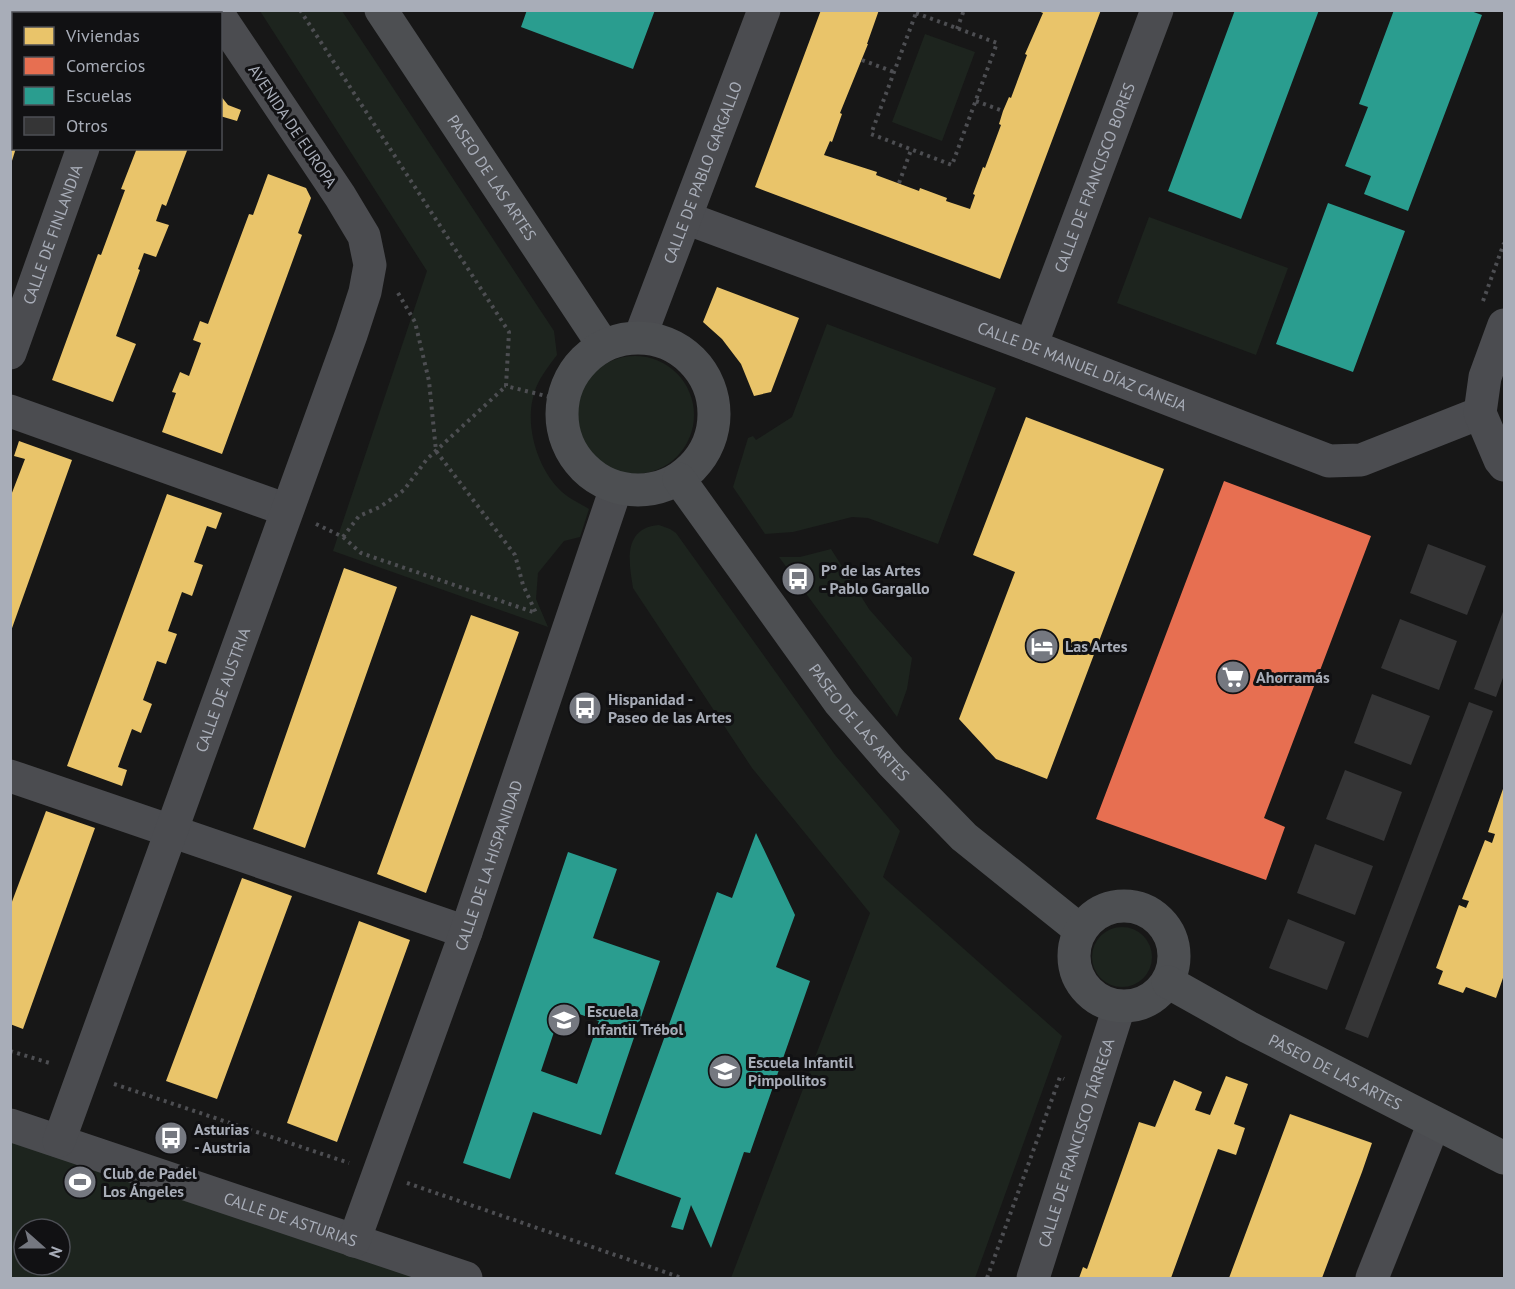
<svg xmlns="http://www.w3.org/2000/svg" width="1515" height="1289" font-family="'PT Sans',sans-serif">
<rect width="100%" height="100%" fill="#171717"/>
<path fill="#1d241e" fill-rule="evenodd" d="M260,11H342L554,331L557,355C548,367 538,379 534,394C524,426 538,470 562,492C570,499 581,504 589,509L580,537L564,541L538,573L536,599L548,627L333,551L427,271Z
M925,34L975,52L942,141L892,122Z
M1149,217L1288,268L1256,355L1117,303Z
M827,324L996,388L938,544L868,518L852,517L793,532L765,534L733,487L748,438L753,436L756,440L792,417Z
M576 415a59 59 0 1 1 118 0a59 59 0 1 1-118 0Z
M659,525L670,529L676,533L835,755L900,831L883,877L1062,1036L975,1278H731L870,913L752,768L633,588C629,563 622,528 659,525Z
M831,549L869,609L912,658L907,689L897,717L779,557H800Z
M1092 957a30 30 0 1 1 60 0a30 30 0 1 1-60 0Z
M11,1136L439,1278H11ZM24,1229H60V1265H24Z"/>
<path fill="#e9c46a" d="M10,10H42L41,14H14V148H16L11,164Z
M821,10H879L867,44H868L840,113L842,114L832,142L830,141L824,155L877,172L876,175L919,191L920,188L947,198L946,201L970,209L975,195L973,194L983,167L985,168L1001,125L999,124L1003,111L1009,97L1011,98L1027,55L1025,54L1043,13L1036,10H1101L1000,279L755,187Z
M220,95L228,105L241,110L237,121L220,116Z
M137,148H188L166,206L162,204L156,221L169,225L156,257L144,253L138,269L140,270L116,336L136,344L113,402L52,380L98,254L101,255L125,190L121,189Z
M268,174L306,188L311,198L298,233L302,235L222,454L162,432L176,393L172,392L180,372L189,376L201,343L193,340L200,321L208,324L249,214L253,215Z
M717,287L799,318L771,392L754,396L741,364L722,339L703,322Z
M1026,417L1164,469L1047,779L996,759L959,719L1015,572L973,555Z
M19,441L72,460L11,631L10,498L25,459L14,456Z
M167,494L222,513L216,529L207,526L194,562L203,565L192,596L182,592L168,631L177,634L166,664L157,661L143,700L152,704L141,733L132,729L118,767L127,770L122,786L67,766Z
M344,568L397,587L305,848L253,829Z
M471,615L519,632L426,893L377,874Z
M1504,786V975L1496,998L1466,987L1463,993L1438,984L1443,971L1436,968L1459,905L1466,908L1469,901L1462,899L1485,840L1492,843L1495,834L1488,832Z
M46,811L95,828L23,1029L10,1024V907Z
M242,878L292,896L217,1099L166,1081Z
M359,921L410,940L337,1142L287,1123Z
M1226,1076L1248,1084L1234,1124L1245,1128L1236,1155L1218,1149L1171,1278H1079L1083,1267L1087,1269L1139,1122L1155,1127L1174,1080L1202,1092L1195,1110L1210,1115Z
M1290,1114L1372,1143L1362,1172L1322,1278H1229Z"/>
<path fill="#e76f51" d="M1224,481L1371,536L1264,818L1285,827L1266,880L1096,819Z"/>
<path fill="#2a9d8f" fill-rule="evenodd" d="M527,10H655L633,69L521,27Z
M1235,10H1319L1241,219L1168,191Z
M1394,10H1468L1482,15L1408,211L1364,194L1371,176L1345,166L1368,107L1359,104Z
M1328,203L1405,231L1353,372L1276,344Z
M756,833L795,915L776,967L810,981L750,1153L744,1152L711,1248L691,1205L683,1230L671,1227L681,1198L615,1174L717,892L732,898Z
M568,852L617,869L593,938L660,961L601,1135L533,1112L510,1179L463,1163ZM562,1008L599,1021L577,1084L541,1071Z"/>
<path fill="#353536" d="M1428,544L1486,566L1467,615L1410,593Z
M1504,609V675L1496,697L1474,689Z
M1400,619L1457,641L1439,690L1381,668Z
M1372,694L1430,716L1411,765L1354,743Z
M1469,702L1493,711L1368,1038L1345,1029Z
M1345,770L1402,792L1384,841L1326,819Z
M1315,844L1373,866L1355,915L1297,893Z
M1288,919L1345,942L1327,990L1269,968Z"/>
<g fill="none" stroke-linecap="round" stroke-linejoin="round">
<path stroke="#4d4e52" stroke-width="4" stroke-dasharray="3 4.5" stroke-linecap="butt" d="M300,10L509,332L506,386L562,400
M916,13L997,43L952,165L871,134Z
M957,29L964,10
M862,60L894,72
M976,101L1003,111
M899,183L911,150
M398,293L415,322L429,381L436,451L515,555L523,585L536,613
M1483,301L1504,243
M316,524L343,537L361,553L536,613
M343,537L359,516L380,507L404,490L427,459L506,386
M10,1051L53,1064
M114,1084L349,1163
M407,1183L682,1278
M987,1278L1060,1077L1064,1079"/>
<g stroke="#4b4c50" stroke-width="33">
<path d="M131,14L132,10"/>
<path id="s1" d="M686,218L1031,346L1329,461L1361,460L1480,413"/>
<path d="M1504,325L1485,377L1480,413L1500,460L1504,465"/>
<path id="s2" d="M640,337L764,10"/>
<path id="s3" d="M1031,346L1157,10"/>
<path id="s4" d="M10,353L83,148"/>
<path d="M10,411L287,510"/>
<path d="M10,776L466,932"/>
<path id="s5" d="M10,1125L466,1278"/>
<path id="s6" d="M59,1141L351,335L365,292L370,265L364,236L340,196L220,17"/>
<path id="s7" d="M354,1241L466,932L616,488"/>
<path id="s8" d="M1033,1278L1119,1007"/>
<path d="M1372,1278L1434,1123"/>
</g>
<g stroke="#4d4f52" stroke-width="33">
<path id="s9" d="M381,10L603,345"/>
<circle cx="638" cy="414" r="76"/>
<path id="s10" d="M679,479L840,703L892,763L964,837L1080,930"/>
<circle cx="1124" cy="956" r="50"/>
<path id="s11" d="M1168,982L1248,1027L1504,1158"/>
</g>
</g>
<defs>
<g id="bus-disc" transform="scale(1.725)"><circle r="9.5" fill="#757880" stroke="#111113"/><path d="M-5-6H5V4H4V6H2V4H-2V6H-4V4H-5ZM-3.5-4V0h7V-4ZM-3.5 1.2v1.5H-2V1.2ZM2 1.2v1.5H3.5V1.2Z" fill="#fff"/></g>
<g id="hotel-disc" transform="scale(1.725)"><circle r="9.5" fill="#757880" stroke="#111113"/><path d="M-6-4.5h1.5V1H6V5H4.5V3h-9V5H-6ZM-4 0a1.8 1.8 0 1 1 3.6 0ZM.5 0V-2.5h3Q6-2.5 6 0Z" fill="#fff"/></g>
<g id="supermarket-disc" transform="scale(1.725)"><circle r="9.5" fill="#757880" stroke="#111113"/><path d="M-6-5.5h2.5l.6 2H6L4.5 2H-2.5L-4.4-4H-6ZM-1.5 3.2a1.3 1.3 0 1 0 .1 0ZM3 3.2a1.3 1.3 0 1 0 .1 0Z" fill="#fff"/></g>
<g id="school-disc" transform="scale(1.725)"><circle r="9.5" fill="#757880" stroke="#111113"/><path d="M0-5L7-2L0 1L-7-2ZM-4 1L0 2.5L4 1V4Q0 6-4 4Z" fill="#fff"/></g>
<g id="stadium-disc" transform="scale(1.725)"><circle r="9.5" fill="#757880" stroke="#111113"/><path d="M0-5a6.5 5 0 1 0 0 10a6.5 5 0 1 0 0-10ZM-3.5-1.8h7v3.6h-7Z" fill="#fff"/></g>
</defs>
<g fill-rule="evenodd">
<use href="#bus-disc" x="798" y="579"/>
<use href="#hotel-disc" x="1042" y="646"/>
<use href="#supermarket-disc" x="1233" y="677"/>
<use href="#bus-disc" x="585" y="708"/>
<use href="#school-disc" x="564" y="1020"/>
<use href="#school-disc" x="725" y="1071"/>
<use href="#bus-disc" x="171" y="1138"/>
<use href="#stadium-disc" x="80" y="1182"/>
</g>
<g text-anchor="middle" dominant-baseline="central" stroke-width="6" stroke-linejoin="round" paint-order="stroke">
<g font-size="16" fill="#a8adb8" stroke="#111113">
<text transform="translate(293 126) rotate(56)">AVENIDA DE EUROPA</text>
<text stroke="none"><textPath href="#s2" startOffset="176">CALLE DE PABLO GARGALLO</textPath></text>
<text stroke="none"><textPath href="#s9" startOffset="201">PASEO DE LAS ARTES</textPath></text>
<text stroke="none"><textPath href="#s3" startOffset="180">CALLE DE FRANCISCO BORES</textPath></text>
<text stroke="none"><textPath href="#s4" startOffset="126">CALLE DE FINLANDIA</textPath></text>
<text stroke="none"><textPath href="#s1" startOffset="423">CALLE DE MANUEL DÍAZ CANEJA</textPath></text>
<text stroke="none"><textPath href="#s6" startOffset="480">CALLE DE AUSTRIA</textPath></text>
<text stroke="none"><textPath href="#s10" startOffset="303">PASEO DE LAS ARTES</textPath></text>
<text stroke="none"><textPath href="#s7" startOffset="399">CALLE DE LA HISPANIDAD</textPath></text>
<text stroke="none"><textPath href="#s11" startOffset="190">PASEO DE LAS ARTES</textPath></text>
<text stroke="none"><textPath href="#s8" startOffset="142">CALLE DE FRANCISCO TÁRREGA</textPath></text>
<text stroke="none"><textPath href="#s5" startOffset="296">CALLE DE ASTURIAS</textPath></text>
</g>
<g font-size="16" font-weight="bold" fill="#a8adb8" stroke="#111113" text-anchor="start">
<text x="821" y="570">Pº de las Artes<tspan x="821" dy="18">- Pablo Gargallo</tspan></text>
<text x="1065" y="646">Las Artes</text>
<text x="1256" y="677">Ahorramás</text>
<text x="608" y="699">Hispanidad -<tspan x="608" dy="18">Paseo de las Artes</tspan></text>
<text x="587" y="1011">Escuela<tspan x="587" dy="18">Infantil Trébol</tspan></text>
<text x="748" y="1062">Escuela Infantil<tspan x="748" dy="18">Pimpollitos</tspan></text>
<text x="194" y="1129">Asturias<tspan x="194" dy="18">- Austria</tspan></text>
<text x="103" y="1173">Club de Padel<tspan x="103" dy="18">Los Ángeles</tspan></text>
</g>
</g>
<rect width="1515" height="1289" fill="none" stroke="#a8adb8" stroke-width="24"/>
<rect x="12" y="12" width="210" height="138" fill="#111113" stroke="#4d4f55" stroke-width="1.5"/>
<rect x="24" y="27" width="30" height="18" fill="#e9c46a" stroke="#4d4f55" stroke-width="1.5"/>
<text x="66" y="42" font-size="18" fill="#a8adb8">Viviendas</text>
<rect x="24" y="57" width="30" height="18" fill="#e76f51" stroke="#4d4f55" stroke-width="1.5"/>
<text x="66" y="72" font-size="18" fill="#a8adb8">Comercios</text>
<rect x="24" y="87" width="30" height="18" fill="#2a9d8f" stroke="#4d4f55" stroke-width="1.5"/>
<text x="66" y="102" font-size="18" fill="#a8adb8">Escuelas</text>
<rect x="24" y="117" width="30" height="18" fill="#353536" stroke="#4d4f55" stroke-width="1.5"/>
<text x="66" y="132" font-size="18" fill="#a8adb8">Otros</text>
<g transform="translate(42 1247) rotate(111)"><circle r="28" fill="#111113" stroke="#4d4f55" stroke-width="1.5"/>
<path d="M0-4.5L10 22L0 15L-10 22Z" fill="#757880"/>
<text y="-9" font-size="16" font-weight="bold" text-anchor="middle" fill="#a8adb8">N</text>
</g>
</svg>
